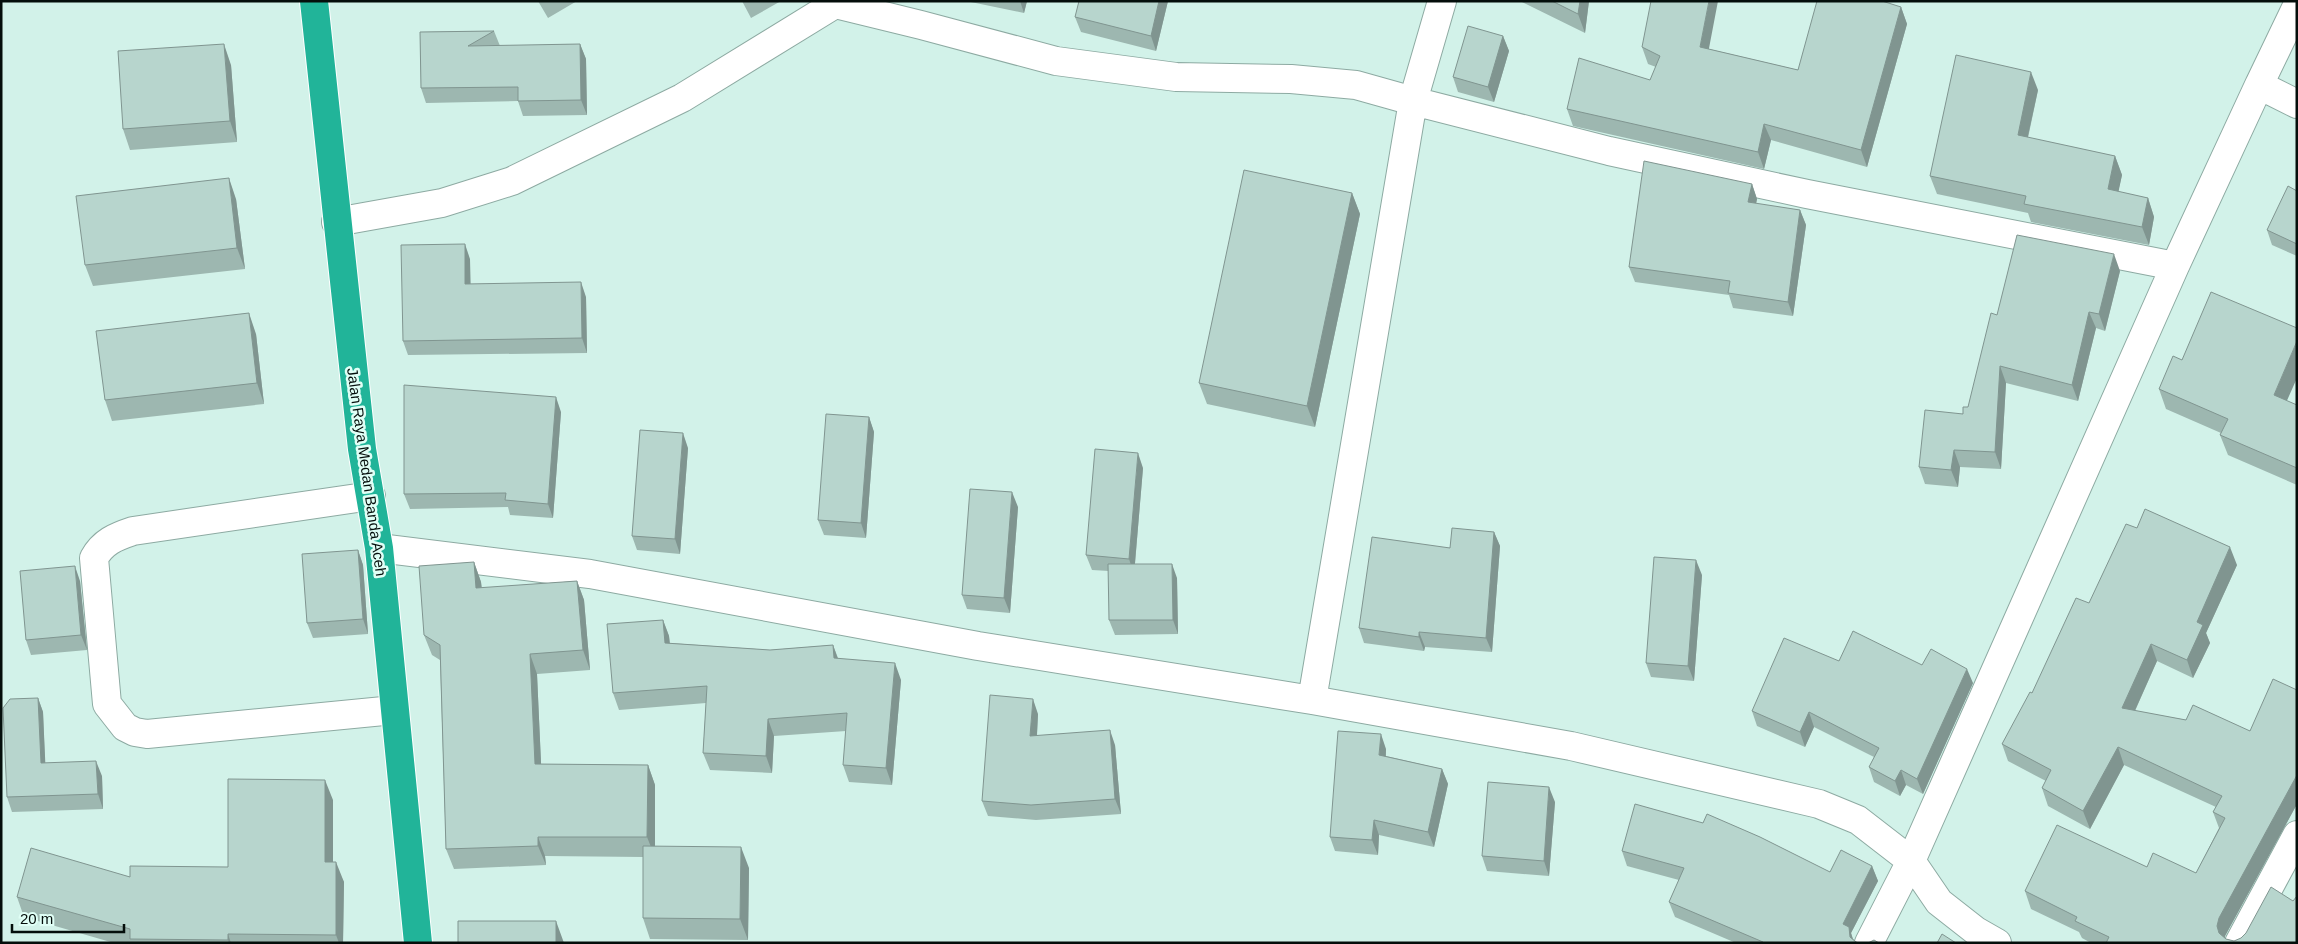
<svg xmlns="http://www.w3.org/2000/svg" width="2298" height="944" font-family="Arial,sans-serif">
<rect width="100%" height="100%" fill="#d2f2e9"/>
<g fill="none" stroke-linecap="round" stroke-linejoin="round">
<g stroke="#8daaa2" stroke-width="30">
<path id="street" d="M1442,1L1413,101L1609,151L1807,194L2175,266L2259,85
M2297,6L2259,85L2297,104
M336,222L442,203L512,181L682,98L835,4L921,25L1056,61L1176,77L1291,79L1356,85L1413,101L1312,700
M371,496L133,531C115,537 103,542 94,558L107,704L125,727L135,732L147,734L394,710
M379,548L590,574L978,646L1312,700L1571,746L1819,804L1858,820L1911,861L2175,266
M1869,943L1911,861L1939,902L1976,931L1997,943
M2239,943L2297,835"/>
</g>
<g stroke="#fff" stroke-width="30">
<path id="highway" d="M314,1L362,449L379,548L418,943"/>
</g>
<use href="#street" stroke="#fff" stroke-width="28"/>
<use href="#highway" stroke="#21b499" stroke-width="28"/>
</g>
<path fill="#9db7b0" d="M538,1H577L548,18Z
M742,1H781L751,18Z
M966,1H1027L1024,13Z
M1168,1L1156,51L1081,32L1075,17Z
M1520,1H1589L1585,33Z
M1901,7L1907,24L1867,167L1771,140L1764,169L1573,126L1567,109L1650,80L1656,67L1648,64L1642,47L1709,49L1798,70Z
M494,31L500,46L580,44L586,59L587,115L523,116L518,101L426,103L421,88L420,32Z
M1503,36L1509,51L1494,102L1458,92L1453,77Z
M231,65L237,142L130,150L123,129Z
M2038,90L2028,138L2115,156L2122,175L2118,192L2148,198L2154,217L2149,245L2031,222L2028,213L1937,194L1930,176Z
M1752,184L1757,199L1756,204L1800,210L1806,225L1793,316L1733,308L1729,295L1635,282L1629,267Z
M2297,191V256L2272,245L2267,230Z
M1352,193L1360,214L1315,427L1207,404L1199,383Z
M236,199L245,269L93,286L85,265Z
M470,259V284L586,297L587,353L408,355L403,341Z
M2120,271L2105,331L2096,328L2078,401L2006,383L2001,469L1960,467L1958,487L1925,484L1919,467L1968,407L1997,315Z
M256,334L264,404L112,421L105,400Z
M2182,360L2297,405V485L2228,455L2220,435L2221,433L2166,409L2159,389Z
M561,412L553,518L510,515L508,507L410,509L404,494Z
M869,417L874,432L866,538L824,535L818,520Z
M688,448L680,554L637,550L632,536Z
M1143,468L1135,564L1177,578L1178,634L1115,635L1109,620V571L1092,570L1086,555Z
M1018,507L1010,613L967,609L962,595Z
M2137,528L2237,565L2206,633L2210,643L2193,678L2157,661L2135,711L2250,731L2297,690V804L2225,936V938L2226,939L2234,941L2297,943H2091L2082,938L2079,932L2031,909L2025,891L2147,867L2196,873L2219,828L2213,812L2216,807L2124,765L2090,829L2048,806L2042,788L2046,781L2008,761L2002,744L2032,693Z
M1494,532L1500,546L1492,652L1425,647L1424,651L1364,643L1359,628L1450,548Z
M358,550L363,565L368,634L313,638L307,623Z
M474,562L481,582L482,588L577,581L584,600L590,670L537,674L541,764L648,765L655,785V846L749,868L748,940L650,939L643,918V857L545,856L546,865L454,869L446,849L440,660L432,655L424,635Z
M1702,575L1694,681L1651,677L1646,663Z
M80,581L87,650L31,655L26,640Z
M663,620L669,636L670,643L770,650L833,645L838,658L901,680L892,785L849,782L843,765L846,731L774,736L772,773L710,770L703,753L706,703L619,710L613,693Z
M1839,661L1922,665L1973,683L1923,794L1906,785L1900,796L1874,782L1869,767L1874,757L1814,727L1805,747L1757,726L1752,711Z
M38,698L43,712L45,763L102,776L103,809L12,812L7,797Z
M1038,714L1037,736L1115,745L1121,814L1036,820L988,816L982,801Z
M1386,749V756L1442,769L1448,784L1434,847L1379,835L1378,855L1335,851L1330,837Z
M333,800V862L344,882L343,943H114L24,917L17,897L130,877L228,867Z
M1555,802L1549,876L1487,871L1482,856Z
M1622,851L1830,872L1872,866L1878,881L1851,933L1853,939L1856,942L1859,943H1736L1675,917L1669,902L1679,880L1627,866Z"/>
<path fill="#809590" d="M1020,1H1027L1024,13Z
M1159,1H1168L1156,51L1151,36Z
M1580,1H1589L1585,33L1578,14Z
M1709,1H1718L1706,64L1700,47Z
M1901,7L1907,24L1867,167L1861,150Z
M1503,36L1509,51L1494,102L1488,87Z
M224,44L231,65L237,142L230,121Z
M580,44L586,59L587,115L581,100Z
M2031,72L2038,90L2024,154L2018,135Z
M1764,124L1771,140L1764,169L1758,152Z
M2115,156L2122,175L2115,208L2108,189Z
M229,178L236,199L245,269L237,248Z
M1752,184L1757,199L1753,217L1748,202Z
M1352,193L1360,214L1315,427L1307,406Z
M2148,198L2154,217L2149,245L2142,227Z
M1800,210L1806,225L1793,316L1788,302Z
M465,244L470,259L471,299L465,284Z
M2114,254L2120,271L2105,331L2099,314Z
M581,282L586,297L587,353L582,338Z
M2089,312L2096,328L2078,401L2072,385Z
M249,313L256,334L264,404L257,383Z
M2297,341V378L2281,414L2274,395Z
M2000,366L2006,383L2001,469L1995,452Z
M556,397L561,412L553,518L548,504Z
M869,417L874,432L866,538L861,523Z
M683,433L688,448L680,554L675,539Z
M1954,450L1960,467L1958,487L1951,470Z
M1138,453L1143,468L1134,574L1129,559Z
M1012,492L1018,507L1010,613L1004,598Z
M1494,532L1500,546L1492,652L1486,638Z
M2230,547L2237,565L2206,633L2210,643L2193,678L2187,660L2197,622Z
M358,550L363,565L368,634L363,619Z
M1696,560L1702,575L1694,681L1688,666Z
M474,562L481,582L483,608L476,588Z
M1172,564L1177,578L1178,634L1173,620Z
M75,566L80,581L87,650L81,635Z
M577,581L584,600L590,670L583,650Z
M663,620L669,636L671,660L665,643Z
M1419,632L1425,647L1424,651L1419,637Z
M2151,644L2157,661L2128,726L2122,708Z
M833,645L839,662L834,658Z
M530,654L537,674L542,784L535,764Z
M895,663L901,680L892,785L886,768Z
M1967,669L1973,683L1923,794L1917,779Z
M38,698L43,712L46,778L41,763Z
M1033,699L1038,714L1036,751L1030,736Z
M1809,712L1814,727L1805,747L1800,732Z
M768,719L774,736L772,773L766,756Z
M1110,730L1115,745L1121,814L1115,799Z
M1381,734L1386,749L1385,770L1379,755Z
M2118,747L2124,765L2090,829L2083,811Z
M96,761L102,776L103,809L98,794Z
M648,765L655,785V857L647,837Z
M1442,769L1448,784L1434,847L1428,832Z
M1901,770L1906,785L1900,796L1895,781Z
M2297,775V804L2225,936L2224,943L2219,933L2217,926L2219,918Z
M325,780L333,800V882L325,862Z
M1549,787L1555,802L1549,876L1544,861Z
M1374,820L1379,835L1378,855L1372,840Z
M538,837L545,856L546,865L538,846Z
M741,847L749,868L748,940L740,919Z
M336,862L344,882L343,943H339L336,935Z
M1872,866L1878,881L1851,933L1854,943L1843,924Z
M556,921L564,943H556Z
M228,934L231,943H229L228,940Z"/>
<path fill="#b7d5cd" stroke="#809590" d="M1079,1H1159L1151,36L1075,17Z
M1552,1H1580L1578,14Z
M1651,1H1709L1700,47L1798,70L1817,1H1882L1901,7L1861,150L1764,124L1758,152L1567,109L1579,58L1650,80L1660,56L1642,47Z
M1468,26L1503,36L1488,87L1453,77Z
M494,31L468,46L580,44L581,100L518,101V87L421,88L420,32Z
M224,44L230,121L123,129L118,51Z
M1956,55L2031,72L2018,135L2115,156L2108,189L2148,198L2142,227L2024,204L2026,196L1930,176Z
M1644,161L1752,184L1748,202L1800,210L1788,302L1728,293L1730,281L1629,267Z
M1244,170L1352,193L1307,406L1199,383Z
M229,178L237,248L85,265L76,196Z
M2288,186L2297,191V244L2267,230Z
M2017,235L2114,254L2099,314L2089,312L2072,385L2000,366L1995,452L1954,450L1951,470L1919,467L1925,410L1963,414V407H1968L1991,313L1997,315Z
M465,244V284L581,282L582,338L403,341L401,245Z
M2211,292L2297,328V341L2274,395L2297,405V468L2220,435L2228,419L2159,389L2173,356L2182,360Z
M249,313L257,383L105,400L96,331Z
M404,385L556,397L548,504L505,500L506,493L404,494Z
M826,414L869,417L861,523L818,520Z
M640,430L683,433L675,539L632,536Z
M1095,449L1138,453L1129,559L1086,555Z
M970,489L1012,492L1004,598L962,595Z
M2145,509L2230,547L2197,622L2203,625L2187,660L2151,644L2122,708L2186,720L2193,705L2250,731L2273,679L2297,690V775L2219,918L2217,926L2219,933L2226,939L2234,941L2241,938L2246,933L2271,887L2293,901L2297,896V943H2106L2109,937L2075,921L2077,917L2025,891L2057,825L2147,867L2153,853L2196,873L2225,818L2213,812L2222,796L2118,747L2083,811L2042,788L2051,770L2002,744L2030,692L2032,693L2076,598L2089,603L2126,524L2137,528Z
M1452,528L1494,532L1486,638L1419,632V637L1359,628L1372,537L1450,548Z
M358,550L363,619L307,623L302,554Z
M1654,557L1696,560L1688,666L1646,663Z
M474,562L476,588L577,581L583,650L530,654L535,764L648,765L647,837H538V846L446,849L440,645L424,635L419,566Z
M1108,564H1172L1173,620H1109Z
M75,566L81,635L26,640L20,571Z
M663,620L665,643L770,650L833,645L834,658L895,663L886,768L843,765L847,713L768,719L766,756L703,753L707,686L613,693L607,624Z
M1853,631L1922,665L1931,649L1967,669L1917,779L1901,770L1895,781L1869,767L1879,748L1809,712L1800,732L1752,711L1784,638L1839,661Z
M990,695L1033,699L1030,736L1110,730L1115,799L1031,805L982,801Z
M38,698L41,763L96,761L98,794L7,797L3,708L10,699Z
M1338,731L1381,734L1379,755L1442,769L1428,832L1374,820L1372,840L1330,837Z
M228,779L325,780V862H336V935L228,934V940L130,939V929L17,897L31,848L130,877V866L228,867Z
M1488,782L1549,787L1544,861L1482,856Z
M1635,804L1703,823L1707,814L1760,837L1830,872L1841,850L1872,866L1843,924L1849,927L1850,937L1856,942L1859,943H1763V942L1669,902L1684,868L1622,851Z
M643,846L741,847L740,919L643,918Z
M458,921H556V943H458Z
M1942,934L1956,943H1937Z
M1874,940L1879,943H1868Z"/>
<g text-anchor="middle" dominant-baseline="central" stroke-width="5" stroke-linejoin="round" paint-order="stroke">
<g font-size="15" fill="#040e0b" stroke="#e0fff6">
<text transform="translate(367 472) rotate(82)">Jalan Raya Medan Banda Aceh</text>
</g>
</g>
<rect width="2298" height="944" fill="none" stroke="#040e0b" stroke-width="5"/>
<path d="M12 924v8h112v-8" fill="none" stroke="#040e0b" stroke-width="2.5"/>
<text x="20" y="924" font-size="15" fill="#040e0b" stroke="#e0fff6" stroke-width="4" paint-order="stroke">20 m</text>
</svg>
